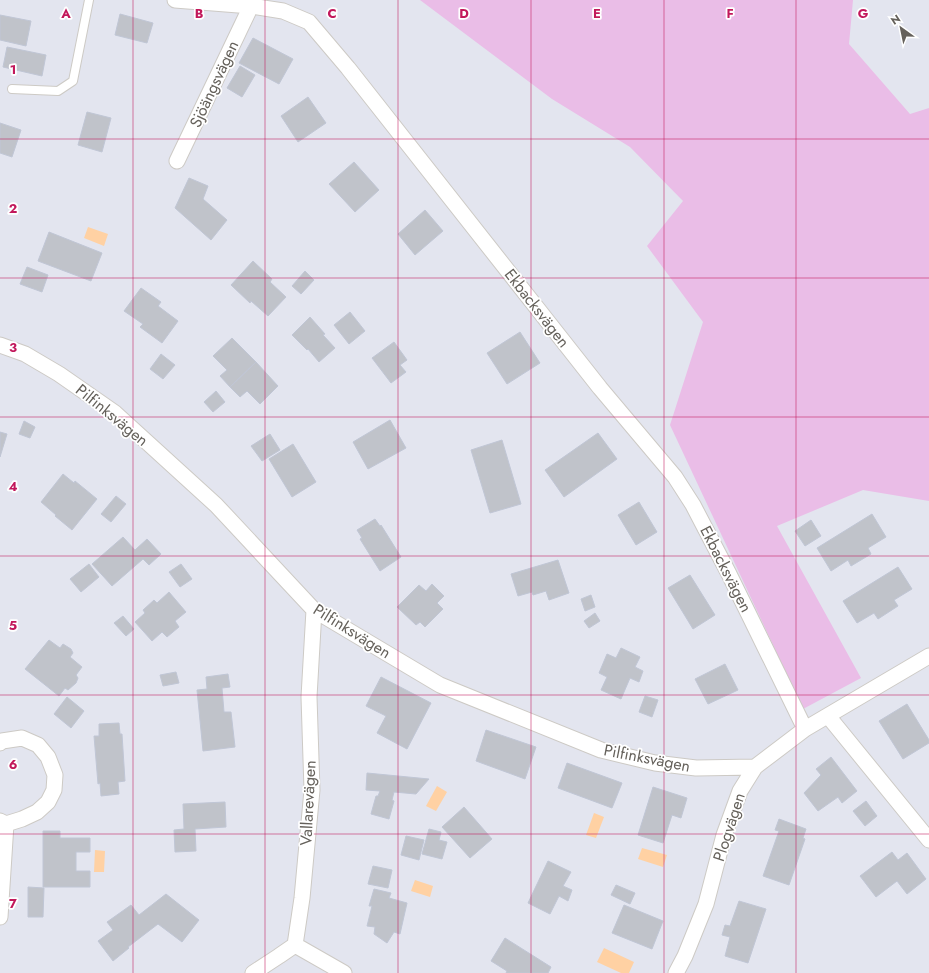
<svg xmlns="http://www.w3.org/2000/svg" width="929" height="973" font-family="Jost,sans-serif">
<rect width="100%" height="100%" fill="#e3e5ef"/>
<path fill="#eabde7" d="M420,0H853L849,44L910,114L929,108V501L863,490L777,526L861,678L803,709L670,425L703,322L647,246L683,201L630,147L552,99Z"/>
<path fill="#ffd1a3" d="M88,227L108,234L104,246L84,238Z
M437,786L447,792L436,811L426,806Z
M594,813L604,817L596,838L586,835Z
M642,848L667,855L663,867L638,859Z
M95,850L105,851L104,872H94Z
M415,880L433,886L430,897L411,891Z
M604,948L634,962L629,973H621L597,962Z"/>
<path fill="#c0c3ca" stroke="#c0c6d5" d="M120,14L153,23L147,43L115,35Z
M0,15L31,21L26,46L0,40Z
M253,38L293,59L279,84L239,63Z
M7,47L46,55L42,76L3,67Z
M240,66L255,75L242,97L227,88Z
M308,97L326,123L298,142L281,116Z
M87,112L111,118L102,152L78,145Z
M0,123L21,130L12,157L0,153Z
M354,162L379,190L355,212L329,184Z
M189,178L208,186L203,199L227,220L211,240L175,208Z
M425,210L443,231L415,255L398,234Z
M49,232L102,253L91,281L38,261Z
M253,261L272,279L270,282L286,297L268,316L251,301L250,303L231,285Z
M27,267L48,275L42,292L20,284Z
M305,271L314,280L301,294L292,286Z
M141,288L161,302L158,306L178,321L162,343L140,327L143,324L124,311Z
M350,312L365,331L349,344L334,325Z
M310,317L325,334L323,335L335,348L319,362L308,349L307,350L292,335Z
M520,332L540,363L507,384L487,353Z
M232,338L256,362L230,387L220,376L227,370L213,356Z
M394,342L407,360L400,365L406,372L391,383L372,358Z
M161,354L175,365L163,379L150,369Z
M256,362L278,386L260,404L247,391L240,397L230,387Z
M216,391L225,402L213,412L204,402Z
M390,420L406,448L368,469L353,442Z
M24,421L35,427L30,438L19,434Z
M0,432L7,434L0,457Z
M598,433L617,459L564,497L545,470Z
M270,434L280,450L262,461L251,446Z
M502,440L521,504L490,513L471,450Z
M293,444L316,482L292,497L269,459Z
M63,474L74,483L75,481L97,499L72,530L55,516L56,515L41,502Z
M116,496L126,504L111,522L101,514Z
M639,502L657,532L636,545L618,515Z
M872,514L886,537L868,548L871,554L851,566L848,560L831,571L817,548Z
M375,519L380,526L381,525L401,557L380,571L360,539L362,538L357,530Z
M811,520L821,536L805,546L795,531Z
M123,537L135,550L147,539L161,554L149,565L143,559L112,586L92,564Z
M558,560L569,593L549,600L546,591L533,595L532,592L518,596L511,574Z
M89,564L99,577L81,592L70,579Z
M181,564L192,579L180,587L169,572Z
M898,567L912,589L894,600L898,606L878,619L874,613L857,623L843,601Z
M690,575L715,615L693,629L668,588Z
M432,584L444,596L437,603L443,609L425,627L420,622L416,625L397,607L419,585L426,591Z
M169,592L186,612L175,621L179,627L167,637L162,632L152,641L135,622L145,613L143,610L154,600L157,603Z
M591,595L595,607L585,611L581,599Z
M595,613L600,621L589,628L584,621Z
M123,616L134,629L126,636L114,623Z
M49,640L60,648L63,644L71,649L73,653L70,657L82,667L76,675L78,678L76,683L68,690L65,688L59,696L25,669Z
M621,648L640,657L635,667L643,671L639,682L630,678L621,699L601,690L607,677L599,673L607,654L616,658Z
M725,664L738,690L708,704L695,679Z
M176,672L179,683L163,686L160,675Z
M228,674L230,687L222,688L224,712H231L235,747L203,751L197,690L207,689L206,677Z
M381,677L431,703L407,749L377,733L386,716L366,706Z
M645,696L658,700L652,717L639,712Z
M67,697L84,711L71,728L54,714Z
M907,704L929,740V743L903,759L879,721Z
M119,723L120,734H122L125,781L118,782L119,794L101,796L100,783L98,784L94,736H99V724Z
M486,730L536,747L525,779L476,761Z
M831,757L857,791L842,803L838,797L818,811L804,793L821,775L816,769Z
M567,763L622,783L612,808L558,788Z
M367,773L429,779L416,794L394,792L392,800L394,801L389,819L371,814L376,796H378L380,791L366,790Z
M653,787L687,798L681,818L672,815L663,843L638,835Z
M866,801L877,816L865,826L853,811Z
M225,802L226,827L195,829L196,851L175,852L174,830L184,829L183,804Z
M464,807L492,839L470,858L442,827Z
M779,819L806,829L803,838L805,839L789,885L763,876L779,831L775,830Z
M429,829L441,832L439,840L447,842L442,859L422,854Z
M43,831H60V838H90V852H76V871H90V887H43Z
M406,836L424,840L419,860L401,855Z
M892,852L898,860L907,853L926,879L907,894L897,881L876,897L860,876Z
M548,861L571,872L563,886L572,890L568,901L559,896L550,914L528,903Z
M373,866L392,870L388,888L368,884Z
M616,885L635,893L630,904L611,895Z
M28,887L44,888L43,917H28Z
M374,889L391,893L389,898L407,903L400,934L394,932L387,943L374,934L375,927L367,926L372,906H369Z
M166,894L199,920L182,942L158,924L128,947L129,948L113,961L98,941L113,930L107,922L131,905L139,915Z
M739,901L766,909L748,963L725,956L730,937L722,935L725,925L730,926Z
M624,905L663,921L652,949L612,933Z
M505,938L551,967L548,973H506L507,971L491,961Z"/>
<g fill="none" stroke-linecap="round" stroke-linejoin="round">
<g stroke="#cdcac5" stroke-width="10">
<path id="service" d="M12,89L58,91L73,81L89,0"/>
</g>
<g stroke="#cdcac5" stroke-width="17">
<path id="minor" d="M175,0L251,6L283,11L309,22L348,68L600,388L675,477L693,505L729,574L805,729
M177,161L251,6
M0,345L25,354L59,374L115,413L216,505L314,610L440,685L601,750L655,763L696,768L755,767
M828,716L929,840
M0,743L2,741L22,738L38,745L48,757L55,775L54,790L48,802L37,812L22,819L6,824L0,821
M0,917L6,824
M295,945L344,973
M253,973L279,956L295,945L302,898L312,790L309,697L314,610
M676,973L685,956L706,904L724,835L740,791L755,767L805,729L929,656"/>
</g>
<use href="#service" stroke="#fff" stroke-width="8"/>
<use href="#minor" stroke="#fff" stroke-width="15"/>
</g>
<path fill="none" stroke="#c2185b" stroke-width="1" stroke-opacity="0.55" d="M133,0V973M265,0V973M398,0V973M531,0V973M664,0V973M796,0V973M0,139H929M0,278H929M0,417H929M0,556H929M0,695H929M0,834H929"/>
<g text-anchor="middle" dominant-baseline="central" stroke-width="3.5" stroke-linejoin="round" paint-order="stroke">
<g font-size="16" fill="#65615b" stroke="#fff">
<text transform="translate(214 84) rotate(-65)">Sjöängsvägen</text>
<text transform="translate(537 308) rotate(52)">Ekbacksvägen</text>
<text transform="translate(112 415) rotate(39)">Pilfinksvägen</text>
<text transform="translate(726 569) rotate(63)">Ekbacksvägen</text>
<text transform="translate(352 631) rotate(32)">Pilfinksvägen</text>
<text transform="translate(647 758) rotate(11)">Pilfinksvägen</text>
<text transform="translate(308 803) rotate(-87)">Vallarevägen</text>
<text transform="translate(729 827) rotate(-72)">Plogvägen</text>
</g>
</g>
<g font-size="13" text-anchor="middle" font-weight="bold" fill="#c2185b" stroke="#fff" stroke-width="3.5" stroke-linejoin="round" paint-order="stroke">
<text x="66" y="18">A</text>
<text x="199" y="18">B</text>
<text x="332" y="18">C</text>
<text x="464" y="18">D</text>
<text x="597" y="18">E</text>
<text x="730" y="18">F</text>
<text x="863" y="18">G</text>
<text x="13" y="74">1</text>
<text x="13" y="213">2</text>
<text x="13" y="352">3</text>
<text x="13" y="491">4</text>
<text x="13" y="630">5</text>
<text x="13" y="769">6</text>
<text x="13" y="908">7</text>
</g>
<g transform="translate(901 28) rotate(327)" stroke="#ffffff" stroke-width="3" paint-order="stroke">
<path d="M0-3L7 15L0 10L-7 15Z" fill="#65615b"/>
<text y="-6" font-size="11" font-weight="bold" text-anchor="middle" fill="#65615b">N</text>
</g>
</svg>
